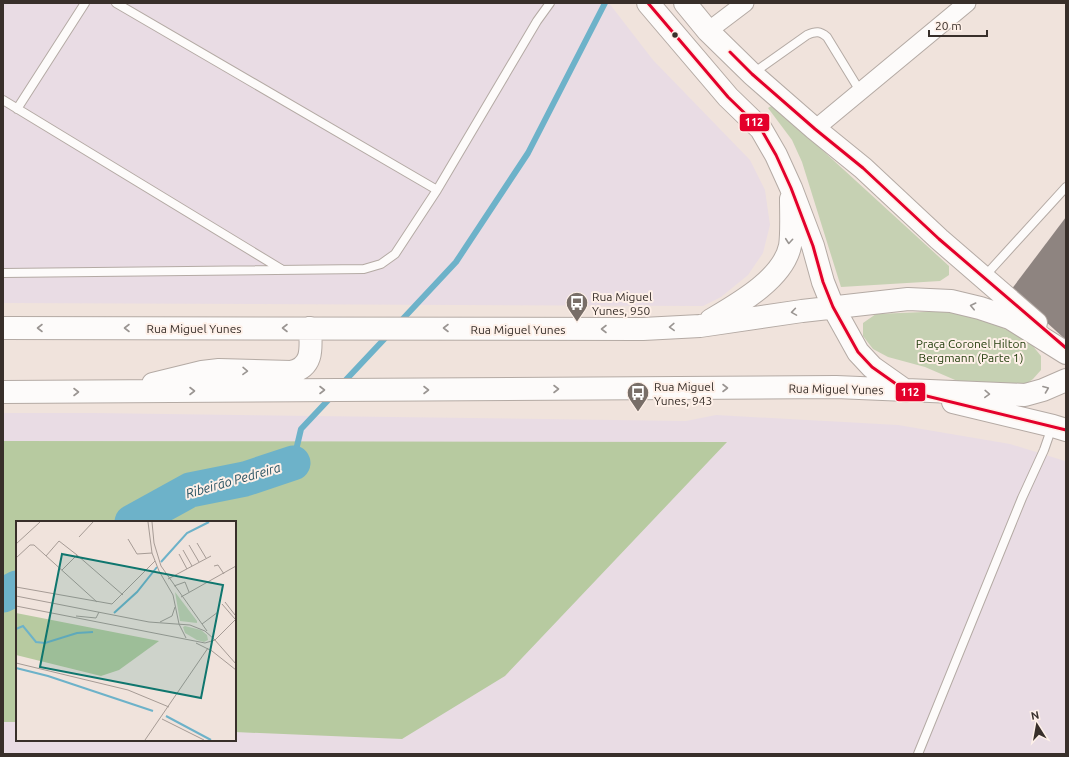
<svg xmlns="http://www.w3.org/2000/svg" width="1069" height="757" font-family="Ubuntu,sans-serif">
<rect width="100%" height="100%" fill="#f0e3dc"/>
<path fill="#e9dce4" fill-rule="evenodd" d="M3,3H609L653,60L750,160L765,190L770,225L763,253L748,275L721,297L703,306L3,303Z
M3,413H94L686,421L716,415L898,425L1010,444L1065,461L1066,754H3ZM17,522H235V740H17Z"/>
<path fill="#c6d1b3" d="M773,105L949,266V275L940,281L841,287L802,162L792,140L768,108Z
M948,311L982,318L1028,340L1041,356V370L1033,379L1018,390L969,386L925,367L888,357L873,349L863,336V323L876,314Z"/>
<path fill="#b7caa0" d="M3,441L727,442L505,676L402,739L235,732V522H17V722H3Z"/>
<g fill="none" stroke-linecap="round" stroke-linejoin="round">
<path stroke="#6db2c9" stroke-width="6" d="M399,323L456,262L528,153L605,3
M342,384L389,334
M293,463L301,429L332,396"/>
<path stroke="#6db2c9" stroke-width="35" d="M132,522L190,490L245,479L293,463
M3,595L17,588"/>
</g>
<path fill="#8e8480" d="M1066,217V340L1011,290Z"/>
<g fill="none" stroke-linecap="round" stroke-linejoin="round">
<g stroke="#b4aaa4" stroke-width="10">
<path id="service" d="M116,3L437,190
M752,74L807,35C816,31 820,31 827,37L860,91
M3,100L281,269
M17,109L85,3
M3,273L364,269L381,264L395,254L437,190L537,21L550,3
M984,277L1066,187
M918,754L1022,498L1044,450L1052,427"/>
</g>
<g stroke="#b4aaa4" stroke-width="19">
<path id="minor" d="M708,31L745,3
M815,129L967,3"/>
</g>
<g stroke="#b4aaa4" stroke-width="24">
<path id="primary" d="M648,3L728,97L761,129L776,155L791,188L813,246L823,282L833,307L858,352L872,367L906,391
M685,3L708,31L752,74L815,129L863,168L939,239L1036,323
M711,320C738,304 783,279 790,246C792,234 791,212 791,199
M3,328L643,329L700,326L802,311L908,299L951,301L980,308L1010,318L1066,353
M153,384L202,372L219,370L291,372C314,367 311,347 310,328
M3,392L836,387L1025,395L1043,390L1066,380
M953,402L1053,426L1066,430"/>
</g>
<use href="#service" stroke="#fdfbfa" stroke-width="8"/>
<use href="#minor" stroke="#fdfbfa" stroke-width="17"/>
<use href="#primary" stroke="#fdfbfa" stroke-width="22"/>
<g stroke="#fef0e8" stroke-width="6">
<path id="bus-1" d="M648,3L728,97L761,129L776,155L791,188L813,246L823,282L833,307L858,352L872,367L906,391L1066,430
M730,52L752,74L815,129L863,168L939,239L1066,348"/>
</g>
<use href="#bus-1" stroke="#e4002b" stroke-width="3"/>
</g>
<defs><path id="oneway-chevron" d="M-2-3.5L2.5 0L-2 3.5" fill="none" stroke-width="1.6" stroke-linecap="round" stroke-linejoin="round"/></defs>
<g stroke="#9a9592">
<use href="#oneway-chevron" transform="translate(789 241) rotate(95)"/>
<use href="#oneway-chevron" transform="translate(973 306) rotate(-167)"/>
<use href="#oneway-chevron" transform="translate(794 312) rotate(171)"/>
<use href="#oneway-chevron" transform="translate(672 327) rotate(178)"/>
<use href="#oneway-chevron" transform="translate(40 328) rotate(-180)"/>
<use href="#oneway-chevron" transform="translate(127 328) rotate(-180)"/>
<use href="#oneway-chevron" transform="translate(285 328) rotate(-180)"/>
<use href="#oneway-chevron" transform="translate(446 328) rotate(-180)"/>
<use href="#oneway-chevron" transform="translate(604 329) rotate(180)"/>
<use href="#oneway-chevron" transform="translate(245 371) rotate(1)"/>
<use href="#oneway-chevron" transform="translate(725 388)"/>
<use href="#oneway-chevron" transform="translate(556 389)"/>
<use href="#oneway-chevron" transform="translate(1046 389) rotate(-21)"/>
<use href="#oneway-chevron" transform="translate(322 390)"/>
<use href="#oneway-chevron" transform="translate(426 390)"/>
<use href="#oneway-chevron" transform="translate(192 391)"/>
<use href="#oneway-chevron" transform="translate(76 392)"/>
<use href="#oneway-chevron" transform="translate(987 394) rotate(2)"/>
</g>
<defs>
<g id="bus-pin" transform="scale(1.15)"><path d="M0 17L-7.5 6A9.5 9.5 0 1 1 7.5 6Z" fill="#786e68" stroke="#fef0e8"/><path d="M-5-6H5V4H4V6H2V4H-2V6H-4V4H-5ZM-3.5-4V0h7V-4ZM-3.5 1.2v1.5H-2V1.2ZM2 1.2v1.5H3.5V1.2Z" fill="#fff"/></g>
</defs>
<g fill-rule="evenodd">
<use href="#bus-pin" x="577" y="303"/>
<use href="#bus-pin" x="638" y="393"/>
</g>
<circle fill="#382f2a" stroke="#fef0e8" stroke-width="1.5" cx="675" cy="35" r="3.5"/>
<g text-anchor="middle" dominant-baseline="central" stroke-width="4" stroke-linejoin="round" paint-order="stroke">
<g font-size="12" fill="#382f2a" stroke="#fef0e8" text-anchor="start">
<text x="592" y="296">Rua Miguel<tspan x="592" dy="14">Yunes, 950</tspan></text>
<text x="654" y="386">Rua Miguel<tspan x="654" dy="14">Yunes, 943</tspan></text>
</g>
<g font-size="12" fill="#382f2a" stroke="#fef0e8">
<text x="194" y="328">Rua Miguel Yunes</text>
<text x="518" y="329">Rua Miguel Yunes</text>
<text transform="translate(836 389) rotate(1)">Rua Miguel Yunes</text>
</g>
<g font-size="12" fill="#1f3b09" stroke="#fef0e8">
<text x="971" y="343">Praça Coronel Hilton<tspan x="971" dy="14">Bergmann (Parte 1)</tspan></text>
</g>
<g font-size="13" font-style="italic" fill="#265161" stroke="#fef0e8">
<text transform="translate(233 480) rotate(-16)">Ribeirão Pedreira</text>
</g>
</g>
<g transform="translate(16 521)">
<rect width="220" height="220" fill="#f0e3dc"/>
<path d="M159,71L181,100V102L164,100ZM169,105L185,109L191,114L192,119L188,121L181,119L169,112L167,106Z" fill="#c6d1b3"/>
<path d="M0,92L143,120L103,149L85,155L0,134Z" fill="#b7caa0"/>
<path fill="none" stroke="#6db2c9" stroke-width="2" d="M145,41L171,12L193,1M98,92L121,71L141,46M0,108L7,105L20,121L29,122L61,112L77,111M0,147L32,155L137,190M150,195L195,219"/>
<path fill="none" stroke="#a69b95" stroke-width="1" d="M132,1L136,32L143,50L157,74L163,103L170,117M136,1L138,22L145,45L191,110M63,16L77,1M112,18L121,33L136,32M181,22L190,37M0,23L24,1M173,24L183,41M167,29L176,45M163,33L171,48M61,34L107,74M30,35L43,20L61,34L46,49M0,37L14,24H18L81,81M198,45L202,44L208,53M152,58L195,35M158,65L169,61L173,71M0,66L96,83L139,40M0,75L133,101L174,104L189,110L199,119M165,76L220,45M209,81L219,94M206,83L219,98M0,85L189,122L199,119M60,95L80,97L83,91M144,101L156,95L159,86M186,103L202,91M198,118L220,143M199,119L220,98M180,122L196,130L220,149M0,142L112,169L153,186M146,198L188,219M129,219L192,127"/>
<path fill="#0f766e" fill-opacity="0.15" stroke="#0f766e" stroke-width="2" d="M46,33L207,64L185,177L24,146Z"/>
<rect width="220" height="220" fill="none" stroke="#382f2a" stroke-width="2"/>
</g>
<g stroke="#fef0e8" stroke-width="1.5">
<rect x="739" y="113" width="31" height="19" rx="4" fill="#e4002b"/>
<rect x="895" y="382" width="31" height="20" rx="4" fill="#e4002b"/>
</g>
<g font-size="11" text-anchor="middle" font-weight="bold" fill="#fff">
<text x="754" y="126">112</text>
<text x="910" y="396">112</text>
</g>
<rect width="1069" height="757" fill="none" stroke="#382f2a" stroke-width="8"/>
<g transform="translate(1037 725) rotate(349)" stroke="#fef0e8" stroke-width="3" paint-order="stroke">
<path d="M0-3L7 15L0 10L-7 15Z" fill="#382f2a"/>
<text y="-6" font-size="11" font-weight="bold" text-anchor="middle" fill="#382f2a">N</text>
</g>
<path d="M929 30v6h58v-6" fill="none" stroke="#382f2a" stroke-width="2"/>
<text x="935" y="30" font-size="12" fill="#382f2a" stroke="#fef0e8" stroke-width="3" paint-order="stroke">20 m</text>
</svg>
